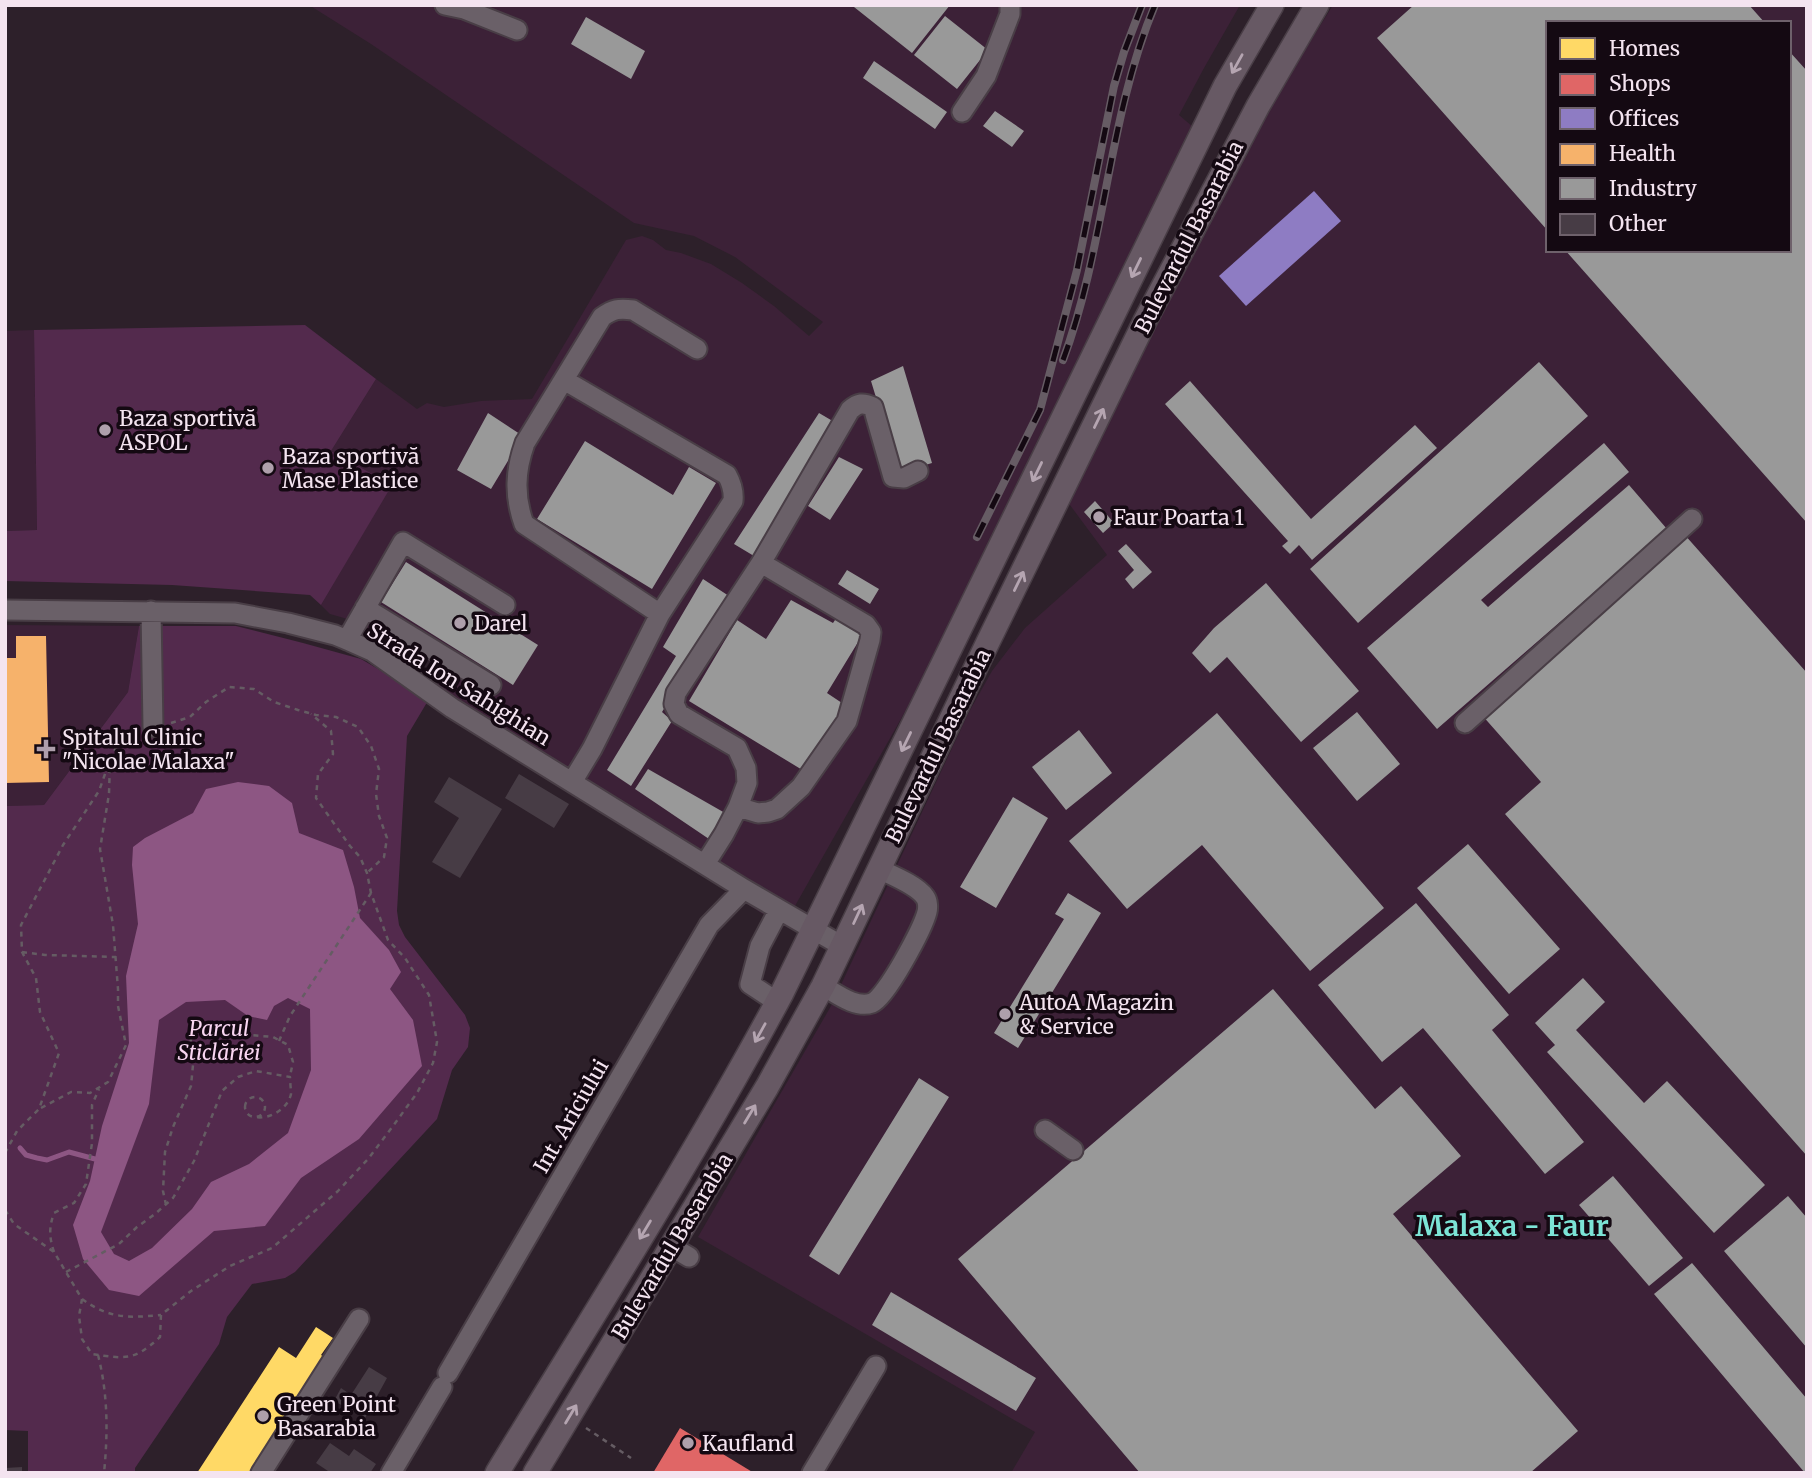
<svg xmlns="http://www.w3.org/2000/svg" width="1812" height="1478" font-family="Merriweather,serif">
<rect width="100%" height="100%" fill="#2d202a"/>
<path fill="#3c2137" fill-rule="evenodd" d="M309,5H1240L1204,68L1179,115L1193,127L999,546L783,927L429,699L446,671L390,637L344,618L330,614L321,605L391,485L331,451L376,379L417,409L427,403L444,407L481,401L532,399L626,240L642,236L653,240L666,250L681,253L711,264L742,283L774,306L809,336L823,322L735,257L694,236L634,223L371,44Z
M1333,5H1807V1473H1011L1035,1432L698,1237L831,1006L969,712L992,671L1025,628L1107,555L1067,501L1199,238L1287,79ZM1548,23H1789V250H1548Z
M34,330L37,530L5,531V331Z
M5,625L139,626L128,692L44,805L5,806Z"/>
<path fill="#532a4d" d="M305,325L376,379L331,451L392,485L321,605L310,595L172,585L5,581V531L37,530L34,330Z
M139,626H236L303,643L361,659L429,699L407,736L397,911L399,925L405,937L465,1015L470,1028L468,1047L452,1070L437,1119L295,1272L285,1278L252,1284L227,1317L219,1344L135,1468V1473H28V1431L5,1430V806L44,805L128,692Z"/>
<path fill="#8d5683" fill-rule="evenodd" d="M238,782L269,786L292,803L299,833L343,850L354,887L360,918L389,950L401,972L390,989L413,1020L422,1066L359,1139L301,1178L265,1226L214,1231L139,1296L109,1290L83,1259L73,1225L90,1181L102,1126L129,1043L126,976L138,924L132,865L133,847L145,838L193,813L206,789ZM288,998L310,1009L311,1070L288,1133L249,1164L211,1182L192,1209L152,1248L129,1261L114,1254L101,1232L149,1104L159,1020L186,1002L225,1000L248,1016L267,1020L274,1006Z"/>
<path fill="#ffd966" d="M316,1327L333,1338L321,1355L329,1360L255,1473H197L279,1347L296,1358Z"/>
<path fill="#e06666" d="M680,1428L754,1473H653Z"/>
<path fill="#8e7cc3" d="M1314,191L1341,221L1246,306L1219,276Z"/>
<path fill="#f6b26b" d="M16,636H46L49,782L5,783V658H16Z"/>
<path fill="#999" d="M856,5H950L912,53L854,7Z
M1414,5H1749L1765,23H1548V231L1377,38Z
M945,16L988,50L957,89L914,55Z
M586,17L645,51L631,79L571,44Z
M1789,51L1807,71V523L1565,250H1789Z
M874,61L947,112L935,129L863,78Z
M995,111L1024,131L1012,147L983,126Z
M1539,362L1588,416L1358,623L1310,569Z
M903,366L932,463L899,473L871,381Z
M1190,381L1311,519L1415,425L1437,448L1312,560L1299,545L1290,554L1282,546L1288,541L1165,404Z
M488,413L523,436L491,489L457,470Z
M819,413L836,423L754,556L734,544Z
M585,441L673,495L689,467L716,483L652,589L537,519Z
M1604,443L1629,472L1481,600L1488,607L1629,485L1667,529L1437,729L1367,648Z
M839,457L863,469L830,520L808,506Z
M1095,501L1114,523L1103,533L1084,512Z
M1684,534L1807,673V1156L1505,814L1541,782L1481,714Z
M1126,544L1152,572L1133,589L1125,579L1134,570L1118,551Z
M406,562L538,645L513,685L381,602Z
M847,570L879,589L870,604L838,584Z
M703,579L732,598L662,712L672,721L631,786L607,770L676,656L663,647Z
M1266,583L1359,691L1301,742L1227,657L1210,673L1192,653L1214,628Z
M791,600L833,623L837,617L863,634L827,693L848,707L804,771L689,701L737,620L766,639Z
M1357,712L1400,764L1357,801L1313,748Z
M1217,713L1384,908L1310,971L1202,845L1127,909L1069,841Z
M1079,730L1112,773L1066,810L1032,767Z
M648,769L725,813L709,839L635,789Z
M1013,797L1048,818L996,908L960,887Z
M1468,844L1560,949L1509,994L1417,888Z
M1068,893L1101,913L1018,1048L994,1033L1064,919L1055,914Z
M1416,903L1509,1015L1492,1030L1584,1142L1545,1174L1423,1028L1382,1062L1318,985Z
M1583,978L1605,1002L1576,1030L1644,1103L1667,1081L1765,1185L1714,1233L1547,1052L1555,1045L1535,1023Z
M1273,989L1375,1109L1401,1086L1461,1156L1393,1214L1578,1431L1530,1473H1140L958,1259Z
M919,1078L949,1097L839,1275L809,1256Z
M1613,1176L1683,1258L1649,1286L1579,1205Z
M1788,1196L1807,1218V1348L1724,1251Z
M1692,1263L1807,1399V1473H1805L1654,1294Z
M891,1292L1036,1378L1016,1411L872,1325Z"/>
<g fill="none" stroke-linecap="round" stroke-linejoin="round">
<path stroke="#8d5683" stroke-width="5" d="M20,1148L26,1155L37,1158L47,1160L69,1152L95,1159"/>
</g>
<path fill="#473c45" d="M519,774L569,804L554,828L505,798Z
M449,777L502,809L460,878L432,862L459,818L434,802Z
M369,1367L387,1378L365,1418L334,1401L341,1388L351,1395Z
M330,1443L349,1456L354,1449L376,1464L370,1473H331L316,1463Z
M22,1467V1473H5V1468Z"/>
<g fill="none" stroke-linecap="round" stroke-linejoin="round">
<g stroke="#493e46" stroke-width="23">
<path id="minor" d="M445,5L464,9L517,30
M962,112L986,76L1010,14V5
M564,380L727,475C732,484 734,491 733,501L660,614L592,749L572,782
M365,608L491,685
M5,610L235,613L288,623L335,635L347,640L372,651L452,708L744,889L842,946
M151,611L153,727
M660,614L524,524C514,496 515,471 525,443L602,317C613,309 619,308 633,310L697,349
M347,640L403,542L505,605
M1465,723L1692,519
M738,807L747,783L746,768L737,748L679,714L674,704L676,693L761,563L850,410C858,403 863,402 873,407L893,477L904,478L918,471
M705,864L724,834L738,807L758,813L768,812L777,809L801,787L847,721L870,640L871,632L866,625L761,563
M823,986C837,994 856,1009 872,1003C886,998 923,928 927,912C928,908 928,901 925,897C917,885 891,875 879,869
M777,1002L750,984L760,946L779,910
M1045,1130L1073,1150
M672,1247L689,1257
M448,1373L709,925L744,889
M261,1473L359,1319
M391,1473L442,1387
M812,1473L876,1366"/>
</g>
<g stroke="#493e46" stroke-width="26">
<path id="major" d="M497,1473C594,1314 694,1157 782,993L1225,86L1272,5
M535,1473L767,1087L823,986L988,642L1146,319L1258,106L1317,5"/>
</g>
<path stroke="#655c63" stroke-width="2.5" stroke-dasharray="5 5" stroke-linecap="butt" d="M171,723L190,717L206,702L229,687L254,689L274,702L298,710L316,715L336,717L358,727L371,746L379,769L376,794L379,816L387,838L384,857L367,873
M22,952L45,955L116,957
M279,1041L290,1016L371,893
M245 1107a10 10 0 1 1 20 0a10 10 0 1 1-20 0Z
M41,1108L71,1092L90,1093L108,1082L126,1045L118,1006V989L113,925L100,849L109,794L110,760
M5,1153L17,1131L39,1109L59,1053L40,1012L36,978L22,952L21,925L63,845L99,791L111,757L121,738L138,730
M166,1205L163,1191L165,1152L173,1127L191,1086L193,1065L189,1050L191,1039L198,1030L211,1028L227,1033L273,1037L288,1045L293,1062L290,1076
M5,1210L14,1224L54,1252L82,1299L79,1316L82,1339L92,1354C126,1359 134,1361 160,1337L161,1315L191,1291L230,1266L272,1248L338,1191L368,1159L393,1126L417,1093L433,1063L437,1042L429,995L405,958L388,940L371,893L367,873L360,857L350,846L316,798L318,774L333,754L331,731L311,714
M54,1252C49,1237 49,1227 54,1213L74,1203L86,1184L92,1143V1105L99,1089
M66,1272L119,1244L137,1227L155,1214L173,1198L194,1161L222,1091L238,1077L256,1071L290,1077C290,1082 291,1089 291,1094C288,1109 269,1120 255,1117
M82,1299C110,1319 128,1318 161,1315
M98,1355C108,1394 108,1433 104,1473
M586,1428L631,1458"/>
<use href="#minor" stroke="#6a6068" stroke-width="19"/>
<use href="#major" stroke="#675964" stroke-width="23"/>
<g stroke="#665c64" stroke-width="8">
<path id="rail" d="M1063,360C1106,245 1107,119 1155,5
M977,537L1040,410L1077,270L1114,86L1124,52L1142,5"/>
</g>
<use href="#rail" stroke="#140912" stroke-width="5" stroke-dasharray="16" stroke-linecap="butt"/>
</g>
<defs><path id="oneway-shaft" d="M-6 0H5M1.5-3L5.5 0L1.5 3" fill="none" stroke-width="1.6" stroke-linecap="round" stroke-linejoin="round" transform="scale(1.75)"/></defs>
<g stroke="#b5a5b1">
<use href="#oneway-shaft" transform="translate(1237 64) rotate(119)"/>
<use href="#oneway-shaft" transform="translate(1136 268) rotate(116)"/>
<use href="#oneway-shaft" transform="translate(1099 418) rotate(-64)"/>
<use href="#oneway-shaft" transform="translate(1037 472) rotate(116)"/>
<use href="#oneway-shaft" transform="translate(1019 581) rotate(-64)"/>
<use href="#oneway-shaft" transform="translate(906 742) rotate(116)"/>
<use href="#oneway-shaft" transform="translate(858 914) rotate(-65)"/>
<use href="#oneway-shaft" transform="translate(760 1033) rotate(119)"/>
<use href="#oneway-shaft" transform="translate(750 1114) rotate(-59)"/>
<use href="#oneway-shaft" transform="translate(645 1230) rotate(121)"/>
<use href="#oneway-shaft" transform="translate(571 1414) rotate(-59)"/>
</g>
<g fill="#ae9fab" stroke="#140912" stroke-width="2.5">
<circle cx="105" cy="430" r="7"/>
<circle cx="268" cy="468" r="7"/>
<circle cx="1099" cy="517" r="7"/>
<circle cx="460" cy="623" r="7"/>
<path d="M42.5 738.5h7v7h7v7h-7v7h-7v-7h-7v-7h7z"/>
<circle cx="1005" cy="1014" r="7"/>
<circle cx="263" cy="1416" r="7"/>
<circle cx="688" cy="1443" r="7"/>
</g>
<g text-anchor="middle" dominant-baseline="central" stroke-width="7" stroke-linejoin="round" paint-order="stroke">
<g font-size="21" fill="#f4e4f0" stroke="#140912">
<text transform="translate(1189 237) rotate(-63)">Bulevardul Basarabia</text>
<text transform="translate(459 684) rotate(32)">Strada Ion Sahighian</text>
<text transform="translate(938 746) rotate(-64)">Bulevardul Basarabia</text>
<text transform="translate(571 1116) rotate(-60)">Int. Ariciului</text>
<text transform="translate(672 1246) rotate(-59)">Bulevardul Basarabia</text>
</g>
<g font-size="21" fill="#f4e4f0" stroke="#140912" text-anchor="start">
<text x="119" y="418">Baza sportivă<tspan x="119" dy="24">ASPOL</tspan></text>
<text x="282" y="456">Baza sportivă<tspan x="282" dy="24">Mase Plastice</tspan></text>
<text x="1113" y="517">Faur Poarta 1</text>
<text x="474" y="623">Darel</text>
<text x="62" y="737">Spitalul Clinic<tspan x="62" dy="24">"Nicolae Malaxa"</tspan></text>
<text x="1019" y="1002">AutoA Magazin<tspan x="1019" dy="24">&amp; Service</tspan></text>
<text x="277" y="1404">Green Point<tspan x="277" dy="24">Basarabia</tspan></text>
<text x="702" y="1443">Kaufland</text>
</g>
<g font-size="21" font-style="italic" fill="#f9d6f1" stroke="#140912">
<text x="219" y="1028">Parcul<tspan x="219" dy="24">Sticlăriei</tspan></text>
</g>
<g font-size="28" font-weight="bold" fill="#7ce4d6" stroke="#140912">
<text x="1512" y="1226">Malaxa - Faur</text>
</g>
</g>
<rect width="1812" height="1478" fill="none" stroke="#f4e4f0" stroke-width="14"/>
<rect x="1546" y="21" width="245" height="231" fill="#140912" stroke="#6e616b" stroke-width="2"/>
<rect x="1560" y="38" width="35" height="21" fill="#ffd966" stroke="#6e616b" stroke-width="2"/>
<text x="1609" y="56" font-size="21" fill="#f4e4f0">Homes</text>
<rect x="1560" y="74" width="35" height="21" fill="#e06666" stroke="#6e616b" stroke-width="2"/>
<text x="1609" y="91" font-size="21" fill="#f4e4f0">Shops</text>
<rect x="1560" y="108" width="35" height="21" fill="#8e7cc3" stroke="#6e616b" stroke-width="2"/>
<text x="1609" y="126" font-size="21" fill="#f4e4f0">Offices</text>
<rect x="1560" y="144" width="35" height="21" fill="#f6b26b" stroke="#6e616b" stroke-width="2"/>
<text x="1609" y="161" font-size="21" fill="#f4e4f0">Health</text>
<rect x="1560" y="178" width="35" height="21" fill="#999999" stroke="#6e616b" stroke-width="2"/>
<text x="1609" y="196" font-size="21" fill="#f4e4f0">Industry</text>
<rect x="1560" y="214" width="35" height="21" fill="#473c45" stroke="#6e616b" stroke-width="2"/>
<text x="1609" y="231" font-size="21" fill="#f4e4f0">Other</text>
</svg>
